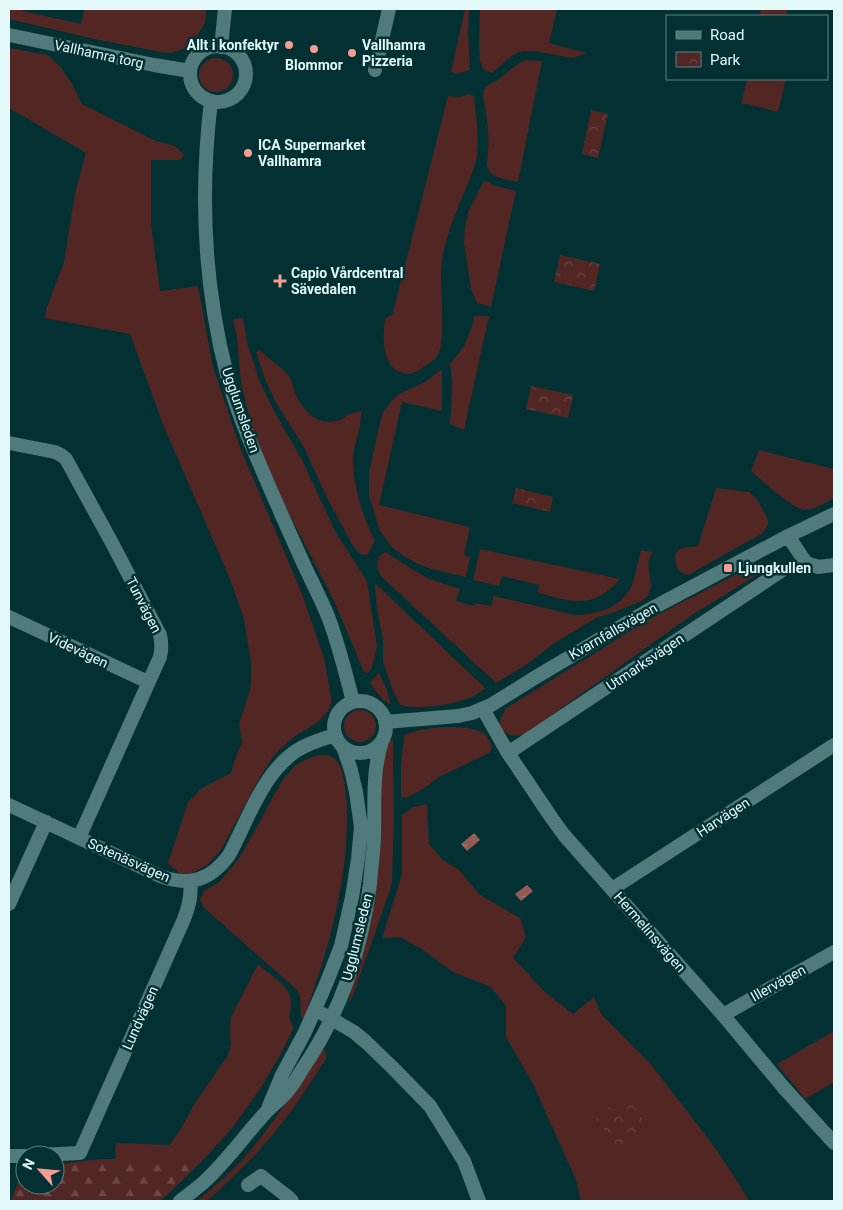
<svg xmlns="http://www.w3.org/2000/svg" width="843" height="1210" font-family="Roboto,sans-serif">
<defs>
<pattern id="forest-firs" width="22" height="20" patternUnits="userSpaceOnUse" patternTransform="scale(1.25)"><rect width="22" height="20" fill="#512623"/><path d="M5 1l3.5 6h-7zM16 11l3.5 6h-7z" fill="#6a4644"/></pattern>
<pattern id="park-crowns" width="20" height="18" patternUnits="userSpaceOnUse" patternTransform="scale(1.25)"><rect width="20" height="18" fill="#512623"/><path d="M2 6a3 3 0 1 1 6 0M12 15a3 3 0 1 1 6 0" fill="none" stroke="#6a4644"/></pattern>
<pattern id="water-ripples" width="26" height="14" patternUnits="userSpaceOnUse" patternTransform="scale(1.25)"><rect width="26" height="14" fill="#955a54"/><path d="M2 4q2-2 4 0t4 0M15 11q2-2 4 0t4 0" fill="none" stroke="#a87b76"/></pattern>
</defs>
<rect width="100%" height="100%" fill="#033133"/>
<path fill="#512623" d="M9,9H24L23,11L81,24L84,9H206L205,23L198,34L183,49L172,53L161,52L99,40L9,19Z
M465,9H469L468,33L470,70L457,74L451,72Z
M480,9H557L549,43L587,53L572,58L535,51H522L513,55L492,73C488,72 484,70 482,66C477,59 480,20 480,9Z
M761,9H788L786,16H759Z
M9,48L48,55L61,68L72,84L82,104L156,141L175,146L184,155L180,160H151V224L160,291L198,286L213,367L241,450L301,591L324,658L331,696V704L327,713L315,724L295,736L274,755L260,777L221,850L207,865L192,873L180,874L168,863L188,802L202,788L231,773L235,759L242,742L239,724L250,690L251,680V663L244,619L230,579L164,427L130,334L44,318L47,307L64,262L75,193L86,153L9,108Z
M199 75a17 17 0 1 1 34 0a17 17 0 1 1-34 0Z
M526,60L542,61L518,182C510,180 494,179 489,171C485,164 488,158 488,151C490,133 486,114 483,95L484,90L487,86L496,81L519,63Z
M747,79H786L778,112L747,104H741Z
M469,94L474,96C476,117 480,140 476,161C473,174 466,187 461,200C451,224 441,250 441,277C441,294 446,344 437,356C433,361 427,365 422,368C415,373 409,376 401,372C398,371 394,370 392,367C382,354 383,334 385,319L389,316H392L448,96L459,97Z
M484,181L489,182L493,185L516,191L491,307L477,303L471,289L469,275L464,243L465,226L468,212Z
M474,316H489L464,430L450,424C451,404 454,384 450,364L464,346L472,327Z
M243,318L248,346L260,382L274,411L302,460L336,533L367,581L377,646L372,668L368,673L364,672L334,601L285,506L266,464L251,424L241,383L237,339L233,319Z
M260,350C270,361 284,367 291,380C293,385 294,390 296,395C304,412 319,427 339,420C343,419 346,416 349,414C353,413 357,412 361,411C362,428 354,442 353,458C353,486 363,517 375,541L368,554L365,555L360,554L353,546L326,496L304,447L276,403L265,379L256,352Z
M442,369V411L402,402L379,505L470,527L464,555L470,557L466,577L431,569L418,564L405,557L392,547L380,531L369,496V473L378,431L382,415L390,403L397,395L425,382Z
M759,450L834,469V498C827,502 814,510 805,510C794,510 761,480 751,471Z
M716,488L749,492L756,498L768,519V525L763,533L688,575C675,572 676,565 675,554L681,548L698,546Z
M480,549L620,579C593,610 573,602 538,593L539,585L502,576L499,586L473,580Z
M641,550L652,552C651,555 650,558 649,560C646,576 659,589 642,601L609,614L598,617L553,644L526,665L496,683L382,577C376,569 374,557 385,552L427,578L460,589L456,601L474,606L476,603L491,606L494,596L575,615C597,614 618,609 630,589C635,580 638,561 641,550Z
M762,561L768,568L692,615L535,727C531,729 526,734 522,735C513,738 500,732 500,723C500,717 504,713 506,708L600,650L644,622Z
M376,584L485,688C481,691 477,695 472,697C451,705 421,710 400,705L393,691L383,662V639L377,609L375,585Z
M379,673L386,687L391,705C381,699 376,692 370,682Z
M344 726a16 16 0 1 1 32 0a16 16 0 1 1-32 0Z
M442,727C459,727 490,725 492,749L489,753L439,777L423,789L406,798L401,797V767L404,735L419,730Z
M393,739L394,822L392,880L390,890L352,998L349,1002L350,989L372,914L380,856L382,761C384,752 386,745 393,739Z
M318,755C322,755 327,755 330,756C342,761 343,775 345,786C348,806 347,826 346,847C341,906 324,962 304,1018H301L300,996L297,990L203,907L200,899L204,891L219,882L229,871L238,860L262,818L274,794L285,777L296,765L305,760Z
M427,804L429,844L443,860L458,869L479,894L520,918L526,937L513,958L545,992L573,1014L594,997L601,1014L653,1067L700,1128L718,1152L741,1187L749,1201H581L576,1180L533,1084L506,1037V1006L491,987L453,972L420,948L400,937L382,938L402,874V815L413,807Z
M258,964C268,973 285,983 290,996C294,1007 285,1017 294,1027L283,1050L262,1086L234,1126L204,1159H115L116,1143L169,1145L173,1140L180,1130L195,1103L227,1057L231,1045L230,1029L231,1017Z
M834,1031V1082L805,1099L777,1064Z
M322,1048L326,1052V1059L297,1103L275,1132L256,1154L215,1194L206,1201H197C213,1188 229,1174 243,1159C273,1125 297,1086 322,1048Z"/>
<path fill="url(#forest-firs)" d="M99,1159H204L166,1196L158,1201H11L23,1169H25V1185H55V1165Z"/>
<path fill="url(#park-crowns)" d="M591,110L608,114L598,158L582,154Z
M560,255L600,264L594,291L554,282Z
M531,386L573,395L568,418L526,409Z
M516,488L553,497L550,512L512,503Z
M629,1101L651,1129L622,1152L596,1119L615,1102Z"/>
<path fill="url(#water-ripples)" d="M474,833L480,840L467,851L461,844Z
M527,885L533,891L521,901L515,894Z"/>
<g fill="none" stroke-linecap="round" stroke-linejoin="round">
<path stroke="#517a7c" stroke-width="14" d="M9,35L154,65L190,71
M190 74a28 28 0 1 1 56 0a28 28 0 1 1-56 0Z
M221,47L225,9
M375,70L389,9
M211,101C200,192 204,286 227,375C234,402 244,428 255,453C271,492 288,529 305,567C313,584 322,601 329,619C339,646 346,674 353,702
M9,443L55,452L61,455L66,459L112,543L160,635C162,643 162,648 160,657L79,838
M788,536L806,563L818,567L834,565
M9,617L148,682
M334 727a26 26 0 1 1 52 0a26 26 0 1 1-52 0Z
M483,709L508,753L551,817L564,835L723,1015L784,1088L834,1143
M385,722L458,716L472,713L491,705L536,677L647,611L788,536L834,514
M508,753L781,571
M9,805L160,876C190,887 211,880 229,855C248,820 262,774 296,751C308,743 322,739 335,735
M612,889L834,745
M9,904L46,822
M323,1014L354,1032L366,1042L393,1068L430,1106L464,1161L479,1201
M723,1015L834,952
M269,1106L282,1075L305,1032L326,984L341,946L352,897L358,859L361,827L356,792L351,770L343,747
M37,1155L80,1153L184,919C189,906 192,895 190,882
M9,1156H25
M248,1185L261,1176L288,1197L292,1201
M180,1201C188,1195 196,1189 204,1182C227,1161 245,1135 267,1111C273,1105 280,1100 286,1093C293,1086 298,1076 303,1068C340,1014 362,949 370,884C371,868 374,851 374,835C375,803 372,771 382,741"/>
</g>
<g fill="#f59c93" stroke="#033133" stroke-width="2">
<circle cx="289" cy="45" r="5"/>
<circle cx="314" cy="49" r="5"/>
<circle cx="352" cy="53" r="5"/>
<circle cx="248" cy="153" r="5"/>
<path d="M277.5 273.5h5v5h5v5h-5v5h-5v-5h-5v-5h5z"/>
<rect x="723" y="563" width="10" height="10" rx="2.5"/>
</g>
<g text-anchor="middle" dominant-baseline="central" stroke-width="5" stroke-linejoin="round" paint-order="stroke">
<g font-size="14" font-weight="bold" fill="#e2f8f9" stroke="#033133" text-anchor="start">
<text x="279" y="45" text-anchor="end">Allt i konfektyr</text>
<text x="362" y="45">Vallhamra<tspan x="362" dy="16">Pizzeria</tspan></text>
<text x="314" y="65" text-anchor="middle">Blommor</text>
<text x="258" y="145">ICA Supermarket<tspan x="258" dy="16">Vallhamra</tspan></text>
<text x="291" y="273">Capio Vårdcentral<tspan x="291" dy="16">Sävedalen</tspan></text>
<text x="738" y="568">Ljungkullen</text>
</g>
<g font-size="14" fill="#e2f8f9" stroke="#033133">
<text transform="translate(99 54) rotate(12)">Vallhamra torg</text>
<text transform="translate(241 410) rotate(71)">Ugglumsleden</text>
<text transform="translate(144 605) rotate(63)">Tunvägen</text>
<text transform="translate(613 631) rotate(-30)">Kvarnfallsvägen</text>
<text transform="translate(78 650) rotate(25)">Videvägen</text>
<text transform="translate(645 662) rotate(-34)">Utmarksvägen</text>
<text transform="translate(723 817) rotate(-33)">Harvägen</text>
<text transform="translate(129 860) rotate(24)">Sotenäsvägen</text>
<text transform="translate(650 932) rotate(49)">Hermelinsvägen</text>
<text transform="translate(357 937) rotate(-76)">Ugglumsleden</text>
<text transform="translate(778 983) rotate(-29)">Illervägen</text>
<text transform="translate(140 1018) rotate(-66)">Lundvägen</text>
</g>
</g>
<rect width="843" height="1210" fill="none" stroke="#e2f8f9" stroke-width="20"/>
<rect x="666" y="15" width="162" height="65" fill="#033133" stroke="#5c8182"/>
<rect x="676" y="31" width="25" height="8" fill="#517a7c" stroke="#5c8182"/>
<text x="710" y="40" font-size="15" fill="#e2f8f9">Road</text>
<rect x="676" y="52" width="25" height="15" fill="url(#park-crowns)" stroke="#5c8182"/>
<text x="710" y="65" font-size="15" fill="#e2f8f9">Park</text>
<g transform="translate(40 1170) rotate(297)"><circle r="24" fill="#033133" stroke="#5c8182"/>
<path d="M0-4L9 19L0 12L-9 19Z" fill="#f59c93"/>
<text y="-8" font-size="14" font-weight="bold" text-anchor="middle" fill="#e2f8f9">N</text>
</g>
</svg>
